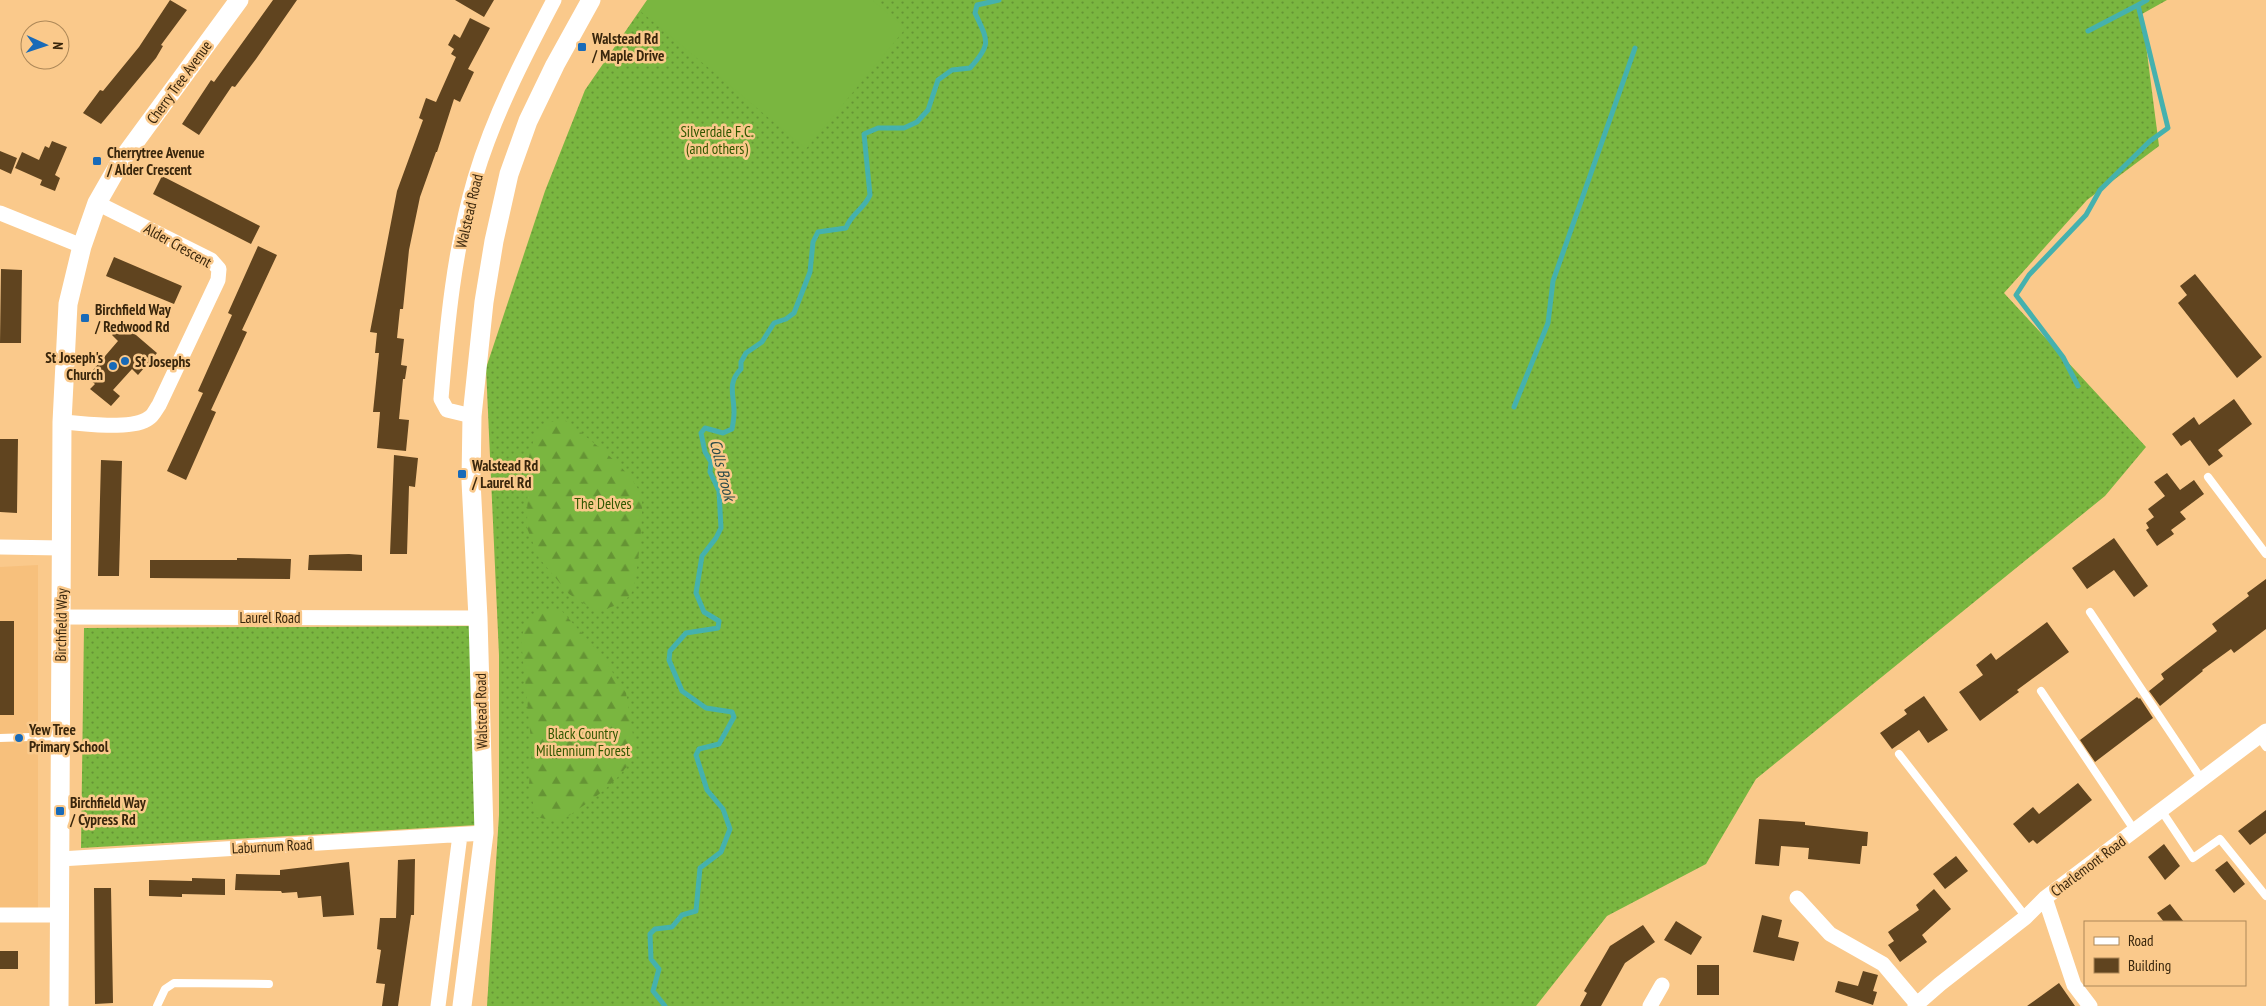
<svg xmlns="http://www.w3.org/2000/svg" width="2266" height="1006" font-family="'PT Sans Narrow',sans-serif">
<defs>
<pattern id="grass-dots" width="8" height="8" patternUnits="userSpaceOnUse" patternTransform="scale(1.25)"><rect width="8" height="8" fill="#7ab640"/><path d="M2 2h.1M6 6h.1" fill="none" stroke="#659434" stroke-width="1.8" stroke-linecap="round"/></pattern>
<pattern id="forest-firs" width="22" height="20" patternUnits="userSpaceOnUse" patternTransform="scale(1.25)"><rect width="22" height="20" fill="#7ab640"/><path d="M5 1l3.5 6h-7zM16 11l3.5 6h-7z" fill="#659434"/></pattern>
</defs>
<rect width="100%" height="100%" fill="#fac98b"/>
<path fill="#f7c07c" d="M38,565V910H0V567Z"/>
<path fill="url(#grass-dots)" d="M647,0H2167L2142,14L2159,146L2087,200L2004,293L2146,447L2105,496L1756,779L1706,864L1607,916L1536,1006H487L499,815V655L486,368L545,191L585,90Z
M474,626L477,825L81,848L84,628Z"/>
<path fill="url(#forest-firs)" d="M565,420C591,442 625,463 641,494C645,502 637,585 632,592C624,605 609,608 596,611L569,594L539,558L527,528L528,460L535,435L545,423Z
M545,609L561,610L602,656L626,693L636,753C617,785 590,801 560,822L536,817L529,785L532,750L521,640L526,621Z"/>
<path fill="#7ab640" d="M649,0H872L906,28L806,149L640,11Z"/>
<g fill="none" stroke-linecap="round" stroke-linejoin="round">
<path stroke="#45b1ae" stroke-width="5" d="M2088,31L2138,5
M2078,386L2063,357L2016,295L2029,275L2086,215L2100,190L2150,141L2168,128L2138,5L2147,0
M1514,407L1548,323L1553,281L1635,48
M665,1006L653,991L659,969L651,959L650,934L655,929L672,927L682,915L696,911L700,868L721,852L730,829L723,809L707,790L696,755L699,749L719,744L734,717L732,712L706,708L682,691L669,660L670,651L686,633L718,628L719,621L704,612L696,593L702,556L716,538L721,528L719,491L710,472L711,462L705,452L701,433L705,428L723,433L732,429C733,424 734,418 734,412C734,395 727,383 741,369V362L746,353L762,342L774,323L786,319L794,313L810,272L813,242L818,232L846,228C851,214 864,209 870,195L864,134L878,128H904L917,122L928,110L938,80L952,70L970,68C992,44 988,41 975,13L977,5L999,0"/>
</g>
<path fill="#60441f" d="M170,0L187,10L161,45L163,46L156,58L101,124L83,113L100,90L103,91L139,47Z
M273,0H297L256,59L235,87L232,86L199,135L182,124L211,80L214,82Z
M455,0H494L484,17Z
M470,18L490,28L468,69L474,72L460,102L454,99L437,152H436L420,197L409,250L403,309H400L397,338L404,339L401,365L407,366L405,379H403L399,419L409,420L406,451L377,448L380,412H373L379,353H375L377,333L370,332L397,191L423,120L419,118L426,98L436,102L456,57L451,54L454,49L448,45L454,34L460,38Z
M52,141L67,147L55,175L60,178L55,191L40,185L42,180L15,168L22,152L39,160L45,146L49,148Z
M0,151L17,158L11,174L0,169Z
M162,176L260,226L251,244L153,194Z
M258,246L277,255L242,330L247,332L211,410L216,412L186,480L167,471L203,393L198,391L232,315L228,313Z
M114,257L182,286L174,304L106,276Z
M1,269L22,270L21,343H0Z
M2195,274L2262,357L2237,378L2178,303L2187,295L2180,286Z
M122,323L157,353L138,375L132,369L113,390L120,396L111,406L90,389L95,384L87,377L118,341L112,335Z
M2234,399L2252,424L2218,450L2223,456L2209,466L2190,440L2181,446L2172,434L2194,417L2199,425Z
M0,439H18L17,513L0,512Z
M394,455L418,458L415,487L409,486L407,554H390Z
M101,460L122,461L119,576H98Z
M2167,473L2180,490L2194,480L2204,494L2180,512L2186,519L2171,530L2174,534L2157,546L2146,530L2149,528L2146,523L2154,517L2148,509L2165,496L2154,482Z
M2114,538L2148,586L2134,597L2114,570L2087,589L2072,568Z
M349,554L362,555V571L308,570L309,555Z
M237,558L291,559L290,579L150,578V560H237Z
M2266,579V629L2234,653L2231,649L2202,670L2203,671L2160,706L2149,691L2164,679L2161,674L2217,631L2212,624L2249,596L2247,593Z
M0,621H14V715H0Z
M2047,622L2069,652L2017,690L2019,692L1980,721L1959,692L1983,675L1976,665L1991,653L1996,660Z
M1924,696L1948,730L1928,743L1919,730L1892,749L1880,733L1907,714L1904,710Z
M2137,697L2139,699L2140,698L2153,718L2095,762L2080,740Z
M2078,783L2092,800L2037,844L2033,840L2029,843L2013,824L2033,807L2039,814Z
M2266,810V833L2250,845L2238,831Z
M1759,819L1805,822V825L1868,832L1867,846H1862L1860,864L1808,859L1809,848L1781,846L1779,866L1755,864Z
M2164,844L2180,866L2165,880L2148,857Z
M1956,856L1968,871L1945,889L1933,874Z
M415,859L414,915H411L398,1006H382L385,984L376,983L381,950L377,949L380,918H396L398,860Z
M2227,861L2245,884L2234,893L2215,870Z
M349,862L354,915L323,917L321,896L298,898L297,892L282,893L281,891L235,890L236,874L280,875V870Z
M192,878L225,879V895L182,894V897L149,896V880L192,881Z
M94,888H111L113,1003L95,1004Z
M1934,889L1951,909L1922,935L1927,942L1900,962L1888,945L1894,941L1888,932L1919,910L1916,905Z
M2170,904L2184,922H2164L2157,913Z
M1762,915L1782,920L1778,937L1799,942L1794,961L1753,952Z
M1676,921L1702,937L1691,955L1664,940Z
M1643,925L1655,942L1625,963L1601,1006H1580L1587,993L1584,991L1610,946Z
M0,951H18V969H0Z
M1697,965H1719V995H1697Z
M1863,971L1878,975L1873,991L1877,992L1873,1005L1835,992L1838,981L1858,986Z
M2059,983L2075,1006H2027Z"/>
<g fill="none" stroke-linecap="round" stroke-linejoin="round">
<path stroke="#fff" stroke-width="8" d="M2208,477L2266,554
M2090,612L2202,780
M2041,691L2135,831
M2259,737L2266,747
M0,738L60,736
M1899,754L2026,917
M2161,810L2193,858L2220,839L2266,896
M157,1006L165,989L174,983L269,984"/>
<path stroke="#fff" stroke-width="15" d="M0,213L82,246
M472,416L447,410L441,399C447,325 454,250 475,178C494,115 524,57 554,0
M62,422C83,423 132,431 149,418C153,416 156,409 159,405L218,280L219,269L211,260L97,203
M0,547L62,548
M61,617L478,618
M60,859L484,833
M1797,898L1830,934L1883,964L1916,1003
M2045,898L2074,985L2090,1006
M0,915H60
M438,1006L460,835
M1650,1006L1662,985
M1915,1006L1940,984L2026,917L2045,898L2266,731"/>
<path stroke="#fff" stroke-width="19" d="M59,1006L62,422L68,304L82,246L97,203L121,161L239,0
M462,1006L484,833L478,618L471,481L472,416L484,302L494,241L509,174L528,121L555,65L591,0"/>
</g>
<g fill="#186ab8" stroke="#fac98b" stroke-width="2">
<rect x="577" y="42" width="10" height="10" rx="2.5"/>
<rect x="92" y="156" width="10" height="10" rx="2.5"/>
<rect x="80" y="313" width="10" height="10" rx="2.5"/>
<circle cx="125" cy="361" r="5"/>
<circle cx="113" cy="366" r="5"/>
<rect x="457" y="469" width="10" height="10" rx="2.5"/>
<circle cx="19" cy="738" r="5"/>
<rect x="55" y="806" width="10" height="10" rx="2.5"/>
</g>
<g text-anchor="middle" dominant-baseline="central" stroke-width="5" stroke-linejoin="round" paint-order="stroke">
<g font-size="15" font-weight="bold" fill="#39260c" stroke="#fac98b" text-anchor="start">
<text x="592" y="38">Walstead Rd<tspan x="592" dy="17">/ Maple Drive</tspan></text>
<text x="107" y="152">Cherrytree Avenue<tspan x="107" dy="17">/ Alder Crescent</tspan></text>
<text x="95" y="309">Birchfield Way<tspan x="95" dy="17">/ Redwood Rd</tspan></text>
<text x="103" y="357" text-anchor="end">St Joseph's<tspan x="103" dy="17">Church</tspan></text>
<text x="135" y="361">St Josephs</text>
<text x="472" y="465">Walstead Rd<tspan x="472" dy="17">/ Laurel Rd</tspan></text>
<text x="29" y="729">Yew Tree<tspan x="29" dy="17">Primary School</tspan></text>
<text x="70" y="802">Birchfield Way<tspan x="70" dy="17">/ Cypress Rd</tspan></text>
</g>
<g font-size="15" fill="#39260c" stroke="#fac98b">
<text transform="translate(179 82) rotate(-54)">Cherry Tree Avenue</text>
<text transform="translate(469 211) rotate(-77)">Walstead Road</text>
<text transform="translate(178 245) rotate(29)">Alder Crescent</text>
<text x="270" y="617">Laurel Road</text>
<text transform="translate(61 625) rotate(-89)">Birchfield Way</text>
<text transform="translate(481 711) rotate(-91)">Walstead Road</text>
<text transform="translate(272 846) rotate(-3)">Laburnum Road</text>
<text transform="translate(2088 866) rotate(-37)">Charlemont Road</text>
</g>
<g font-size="15" fill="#315700" stroke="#fac98b">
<text x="717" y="131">Silverdale F.C.<tspan x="717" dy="17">(and others)</tspan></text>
<text x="603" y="503">The Delves</text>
<text x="583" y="733">Black Country<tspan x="583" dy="17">Millennium Forest</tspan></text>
</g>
<g font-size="16" font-style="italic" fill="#2a4b4a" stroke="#fac98b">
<text transform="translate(723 470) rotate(76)">Colls Brook</text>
</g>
</g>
<rect x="2084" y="921" width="162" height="65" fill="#fac98b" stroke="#ad8858"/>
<rect x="2094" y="937" width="25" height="8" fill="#ffffff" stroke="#ad8858"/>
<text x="2128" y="946" font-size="15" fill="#39260c">Road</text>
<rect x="2094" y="958" width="25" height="15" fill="#60441f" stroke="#ad8858"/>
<text x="2128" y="971" font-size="15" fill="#39260c">Building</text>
<g transform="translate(45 45) rotate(93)"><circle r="24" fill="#fac98b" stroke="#ad8858"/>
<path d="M0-4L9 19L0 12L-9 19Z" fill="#186ab8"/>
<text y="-8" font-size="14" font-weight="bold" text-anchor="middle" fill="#39260c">N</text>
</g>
</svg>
